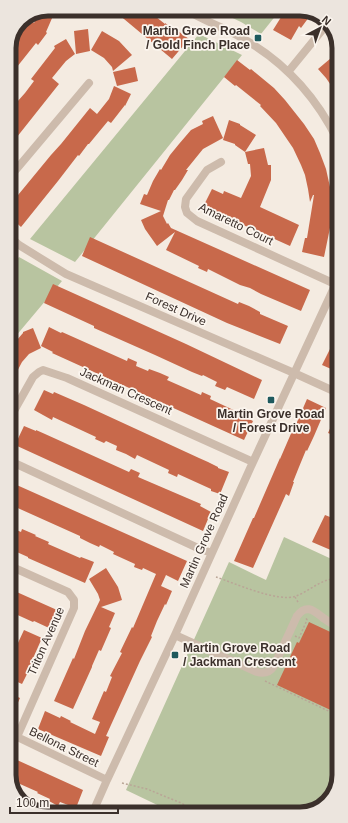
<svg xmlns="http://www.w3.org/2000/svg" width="348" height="823" font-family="Helvetica,sans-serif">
<rect width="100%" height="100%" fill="#f4ebe1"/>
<path fill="#b8c4a0" d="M222,9H271L277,14L261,34L241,22L220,12Z
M199,34L242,55L75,262L30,239Z
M19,257L62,281L10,343V268Z
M284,537L338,562L339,776L331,799L313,812L174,813L126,790L229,562L266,580Z"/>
<path fill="#c8694b" d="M48,9H56L46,32L47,33L38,45L36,43L9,77V45L12,39L28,18L34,23L39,13Z
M112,9H146L165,24V23L177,32L178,31L189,39L172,59Z
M276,9H303L312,13L301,28L299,26L291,40L273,30L283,14Z
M88,29L90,51L76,54L74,31Z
M102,31L119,41L132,55L113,71L112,67L104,58L91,50Z
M66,39L75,54L66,61L52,78L59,84L9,147V111L25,93L34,81L31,79L55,48L54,46Z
M337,53V94L326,78L318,69Z
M237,60L250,70L251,69L274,88L285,100L304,124L314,139L320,153L326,169L330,187L332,203L331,223L324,257L302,252L305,238H307L314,195H313L310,202L308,189L305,175L301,165L293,148L276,123L260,106L261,105L236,85L235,86L224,77Z
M135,67L138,81L117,86L113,72Z
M114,86L131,94L125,106V105L111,123L108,121L89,144H88L79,156L78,155L58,181L21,227L10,217L9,206L51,155L61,144L90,108L97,114L109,99Z
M213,116L223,138L203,149L186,170H188L182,180L175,190H174L169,200H168L163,216L167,224L168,223L171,228L310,290L301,311L261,294L250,288L240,285L208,269L207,272L198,268L199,266L166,250L175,232L157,246L145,229L141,220L161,211L140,204L144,194L147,195L153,181L160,169L161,170L170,155L179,144L191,130L203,124L202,121Z
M229,120L240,124V125L256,135L245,152L235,145V144L223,140Z
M264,148L268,165H271V180L260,207L299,225L290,246L203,207L212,189L223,194L224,191L241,198L251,176L250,164H248L245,152Z
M90,237L238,304L239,302L249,306L260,312V314L288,326L280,344L227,323L82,256Z
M53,284L186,344L262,380L254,399L227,387L225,390L215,386L217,382L203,375L202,376L192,372L155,355L94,328V326L44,303Z
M49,327L61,333L62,332L127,361L128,358L137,362L136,366L148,371L149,369L160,373L169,377L167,380L201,395L202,392L211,396L210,399L242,414L241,415L253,421L244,440L52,353L53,352L41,346Z
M33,328L41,348L29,354L22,362L10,385V348L23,333V332Z
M331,347L338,350V372L322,365Z
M44,390L53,394L54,392L84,405L199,458L208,462L218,467V468L229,472L220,494L211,491V489L178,474L177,477L168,473L169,470L137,455L135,459L126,454L116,450L117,446L106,441L104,443L95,439L96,437L53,417L52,420L34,410Z
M307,399L326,408L314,436L307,451L306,450L299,467L293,482H294L289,496L286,494L253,568L234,561L253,518H254L280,458V459L293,429H294Z
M338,411V437L328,433Z
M24,426L36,431V430L45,434L129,472L131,469L140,473L138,477L201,504L200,506L211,512L203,531L15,445Z
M10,482L187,561L178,581L166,575L161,586L172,591L166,605L165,604L157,621L151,636L152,637L140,661L106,736L109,737L101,756L38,729L45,711L60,718L61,716L71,721L70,722L95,734L100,722L92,719L104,691L106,692L112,677L110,676L122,653L120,652L132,627L133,628L156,574L143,568L142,570L134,567L135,564L113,554L114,552L100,545L99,547L90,543L80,538V536L11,505L10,504Z
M338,498V540L333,551L312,542L325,515L330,517Z
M10,527L21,532L22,529L36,535L35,536L49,542L48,544L80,558L81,557L94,562L85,583L28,558V557L10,549Z
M106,568L118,587L122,600L101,607L115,613L109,627L111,628L101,651L99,650L92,666V667L73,709L54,701L73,658L74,659L85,631L100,600L98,594L89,579Z
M10,589L57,610L49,628L34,621L33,622L11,612Z
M309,622L339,636V714L277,685L297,642L299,643Z
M24,630L42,638L26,674H27L22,684L11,679V658Z
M11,694L20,698L11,718Z
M11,758L17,761V760L83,790L76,808L60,802L58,806L49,801L50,799L37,793L38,792L11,780Z"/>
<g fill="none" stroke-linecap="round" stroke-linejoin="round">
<path stroke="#b9a596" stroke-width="1.5" stroke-dasharray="2 2" stroke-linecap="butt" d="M216,577C234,583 279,603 296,596C310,591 323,577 338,579
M295,597L299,604
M331,616L339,602
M295,636L299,638L307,620L306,618
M265,681L339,716
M122,783L147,789L181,803L200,813"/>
<path stroke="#cdbbac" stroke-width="8" d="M185,9C203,21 224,27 242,38C285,62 315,95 337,139
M288,72L328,23
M221,162L207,170L186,199L185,207L187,213L197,221L335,284
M9,178L89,83
M10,237L19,245L66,274L294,373L338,393
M10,418L33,377L39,372L43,370L67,378L253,462
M10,461L200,549L212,553
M10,566L68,592L74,600V608L17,737
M175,635L257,672C264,674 270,672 274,666L297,616C306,604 313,610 322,617C327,621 333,624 339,628
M11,734L107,780
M92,814L107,780L175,635L253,462L338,279"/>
</g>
<g fill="#1f5a5e" stroke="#fbf5ee" stroke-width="1.5">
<rect x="254" y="34" width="8" height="8" rx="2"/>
<rect x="267" y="396" width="8" height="8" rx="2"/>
<rect x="171" y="651" width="8" height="8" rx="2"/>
</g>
<g text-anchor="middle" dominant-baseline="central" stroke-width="3.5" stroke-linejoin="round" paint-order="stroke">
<g font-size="12" font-weight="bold" fill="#3b302b" stroke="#fbf5ee" text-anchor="end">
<text x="250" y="31">Martin Grove Road<tspan x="250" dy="14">/ Gold Finch Place</tspan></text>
<text x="271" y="414" text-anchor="middle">Martin Grove Road<tspan x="271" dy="14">/ Forest Drive</tspan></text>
<text x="183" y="648" text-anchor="start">Martin Grove Road<tspan x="183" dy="14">/ Jackman Crescent</tspan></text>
</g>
<g font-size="12" fill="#3b302b" stroke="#fbf5ee">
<text transform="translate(236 224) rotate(26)">Amaretto Court</text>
<text transform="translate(176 309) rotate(24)">Forest Drive</text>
<text transform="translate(126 391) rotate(24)">Jackman Crescent</text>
<text transform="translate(204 541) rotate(-66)">Martin Grove Road</text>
<text transform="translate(46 641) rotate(-66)">Triton Avenue</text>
<text transform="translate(64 747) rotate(26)">Bellona Street</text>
</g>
</g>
<path d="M0 0H348V823H0ZM48 16H300A32 32 0 0 1 332 48V775A32 32 0 0 1 300 807H48A32 32 0 0 1 16 775V48A32 32 0 0 1 48 16Z" fill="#ece5de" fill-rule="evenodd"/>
<path fill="none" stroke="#3b302b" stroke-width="5" d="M48 16H300A32 32 0 0 1 332 48V775A32 32 0 0 1 300 807H48A32 32 0 0 1 16 775V48A32 32 0 0 1 48 16Z"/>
<g transform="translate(320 28) rotate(41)" stroke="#fbf5ee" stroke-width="3" paint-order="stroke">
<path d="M0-3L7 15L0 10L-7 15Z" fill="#3b302b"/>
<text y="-6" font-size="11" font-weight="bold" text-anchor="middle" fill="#3b302b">N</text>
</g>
<path d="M10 807v6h108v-6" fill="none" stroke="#3b302b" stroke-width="2"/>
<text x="16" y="807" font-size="12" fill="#3b302b" stroke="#fbf5ee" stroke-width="3" paint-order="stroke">100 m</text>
</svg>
